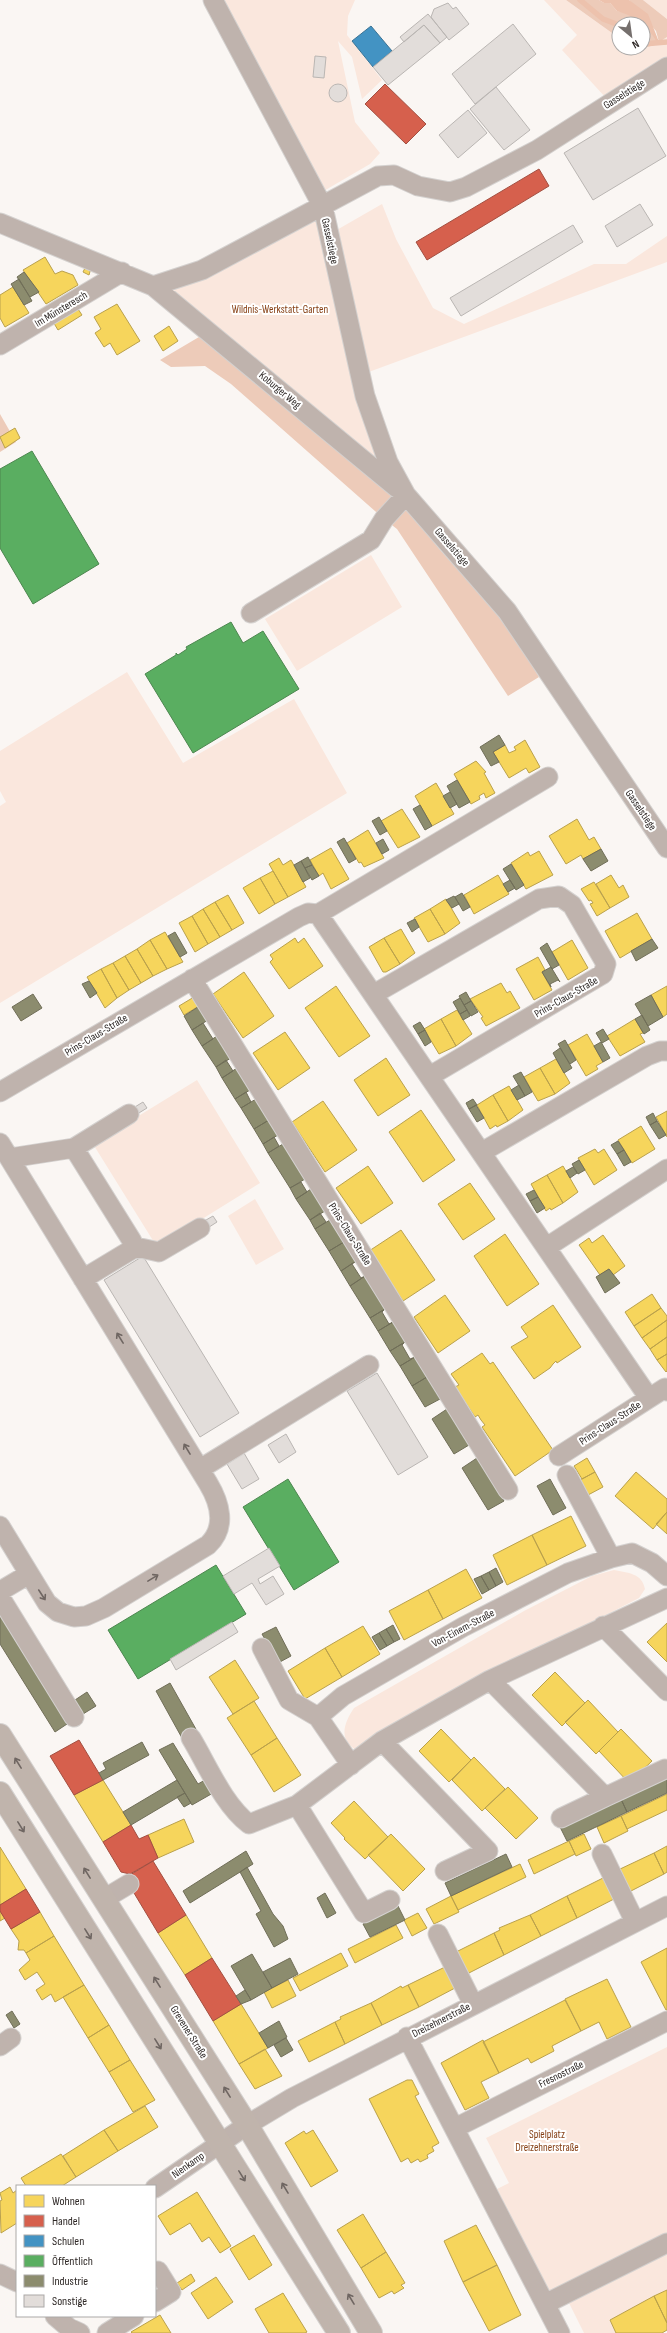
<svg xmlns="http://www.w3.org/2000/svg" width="667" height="2333" font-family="'Sofia Sans Condensed',sans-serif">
<rect width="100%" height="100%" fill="#faf6f3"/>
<path fill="#fae7dd" d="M219,0H355L348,16L347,35L382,80L362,99L352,57L338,41L355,122L380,153L370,164L322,192Z
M544,0H566L619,38V48C638,48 651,48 667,37V63L606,98L562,50L577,35Z
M643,0H667V19Z
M382,204L396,239L433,308L464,324L594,264H626L667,236V262L366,373L335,231Z
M316,221L321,224L383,471L173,294L174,287Z
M371,555L402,607L297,671L265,619Z
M127,672L183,763L294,699L347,793L0,1003V806L6,802L0,791V751Z
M197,1080L260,1183L157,1247L93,1144Z
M255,1199L284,1249L256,1265L228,1216Z
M614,1570C628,1573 642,1573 645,1589L639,1598L540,1649L356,1750C338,1739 344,1723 354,1708L524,1611L592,1576Z
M667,2047V2236L551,2295L497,2189L509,2183L486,2138Z
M667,2251V2290L610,2320L616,2333H584L568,2301Z"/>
<path fill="#edcbb9" d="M566,0H599L604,3H610L617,11L626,12L647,25L659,42L656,31L629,0H643L667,19V37L655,45L643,48V24H619V38Z
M199,337L389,491L411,514L441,551L505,621L539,677L508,696L397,529L384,519L231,384L205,366L171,367L160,360Z
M0,414L16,442L0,452Z"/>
<path fill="#edc2ad" d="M599,0H629L648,14L659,42H657C645,23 638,18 617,11L610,3H604Z"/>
<path fill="#f6d55c" stroke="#baa14c" d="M45,257L55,274L62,271L73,275L78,285L46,304L23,270Z
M86,266L91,268L89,275L83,272Z
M13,287L29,313L5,327L0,318V295Z
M117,304L140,341L117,355L110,343L104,347L95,333L101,329L94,317Z
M76,306L82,315L58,330L52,320Z
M169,326L178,341L163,351L154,336Z
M15,428L20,438L5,448L0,437Z
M525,740L540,767L529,773L526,768L509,778L493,752L505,745L509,753L516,750L514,747Z
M476,761L486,772L484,773L495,793L486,798L484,793L479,796L480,799L471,804L454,774Z
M436,783L454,814L432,826L415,796Z
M402,809L420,837L398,848L381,821Z
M577,819L589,840L594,837L601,849L583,859L581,855L566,864L549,836Z
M368,830L384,858L364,867L361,862L359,863L347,843Z
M331,848L349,879L331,889L323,873L319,876L310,860Z
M539,851L553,875L526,889L511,863L528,852L530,856Z
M279,858L283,865L291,860L306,887L288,897L269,864Z
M273,871L288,897L275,904L260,878Z
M498,875L509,894L474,914L464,895Z
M611,875L619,888L623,885L629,897L610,908L596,884Z
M260,878L275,904L259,914L243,888Z
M594,882L610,908L597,916L590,904L593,903L591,900L589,901L581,889Z
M228,895L244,923L232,930L215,902Z
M446,899L460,923L445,934L430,909Z
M215,902L232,930L220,937L203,909Z
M203,909L220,937L208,944L192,916Z
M430,909L445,934L428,942L414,918Z
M637,913L652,939L620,958L605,931Z
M192,916L208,944L195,952L179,923Z
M401,929L415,953L400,964L384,938Z
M165,932L183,962L167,969L150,940Z
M295,938L298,943L304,938L323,966L289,989L270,962L273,959L270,955Z
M384,938L400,964L386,972H383L369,947Z
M150,940L167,969L153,976L137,949Z
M572,940L588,968L568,980L552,952Z
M137,949L153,976L141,983L125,956Z
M125,956L141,983L129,990L113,963Z
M538,957L545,970L542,972L552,990L534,1000L516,969Z
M113,963L129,990L117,998L101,969Z
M101,969L117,998L105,1008L87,977Z
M244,972L274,1016L243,1038L213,994Z
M501,983L507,993L510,991L520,1008L486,1026L481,1018L483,1017L470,999Z
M336,986L370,1036L339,1057L305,1008Z
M667,986V1014L663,1017L651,995Z
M194,997L199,1006L184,1015L179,1006Z
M457,1010L472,1034L456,1046L441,1019Z
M441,1019L456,1046L439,1054L424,1029Z
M635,1019L643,1033L640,1034L645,1042L620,1056L607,1036Z
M285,1032L310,1068L278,1090L253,1053Z
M587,1034L603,1062L596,1066L598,1069L586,1076L568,1045Z
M386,1058L410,1095L378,1116L354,1080Z
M556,1059L570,1083L555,1094L540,1068Z
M540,1068L555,1094L538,1101L524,1077Z
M509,1086L523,1110L508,1121L493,1095Z
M493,1095L508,1121L497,1127L496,1125L490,1129L477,1105Z
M323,1101L357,1150L325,1172L292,1122Z
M421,1110L455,1160L423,1182L389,1132Z
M667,1111V1137L656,1117Z
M641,1126L655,1149L632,1163L618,1140Z
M595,1149L598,1153L604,1149L617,1170L594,1185L578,1158Z
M368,1166L393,1203L361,1224L336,1188Z
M563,1166L578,1192L563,1203L547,1175Z
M547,1175L563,1203L551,1210L550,1208L546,1211L531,1184Z
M470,1183L495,1219L463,1240L438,1204Z
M401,1230L435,1280L403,1301L369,1251Z
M505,1234L539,1284L507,1306L474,1256Z
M603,1235L625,1266L613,1275L609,1269L600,1275L579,1245L589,1238L592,1243Z
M652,1294L661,1308L634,1326L625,1312Z
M445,1295L470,1331L438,1353L414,1317Z
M553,1305L581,1347L557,1363L556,1361L553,1364L550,1368L534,1379L511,1347L528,1337L521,1327Z
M661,1308L667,1316V1320L642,1338L634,1326Z
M667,1320V1337L650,1349L642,1338Z
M667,1337V1354L657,1360L650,1349Z
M482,1353L490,1364L493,1362L553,1450L515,1476L482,1427L485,1425L481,1420L478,1415L475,1417L455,1387L459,1385L451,1374Z
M667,1354V1371L666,1372L657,1360Z
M587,1458L595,1472L582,1479L574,1466Z
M595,1472L603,1487L588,1495L580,1480Z
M636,1472L667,1499V1512L653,1529L615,1496Z
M667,1512V1534L656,1524Z
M571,1516L586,1546L547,1565L532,1535Z
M532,1535L547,1565L507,1585L493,1555Z
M466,1569L482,1598L443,1619L428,1590Z
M428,1590L443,1619L404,1640L389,1611Z
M667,1623V1662L647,1642Z
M363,1626L380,1654L342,1677L325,1648Z
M325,1648L342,1677L305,1699L288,1671Z
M235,1660L259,1698L233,1714L209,1677Z
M555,1672L585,1703L562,1726L532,1695Z
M588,1700L618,1732L596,1754L565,1722Z
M254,1701L277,1738L251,1755L227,1718Z
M441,1729L471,1760L449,1782L419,1751Z
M621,1729L652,1761L629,1783L599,1751Z
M277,1738L301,1775L274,1792L251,1755Z
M474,1757L505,1789L482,1811L452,1780Z
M103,1780L131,1825L103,1842L74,1795Z
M508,1787L538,1818L516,1839L485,1808Z
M667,1794V1810L627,1829L621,1816Z
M354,1801L388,1837L365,1859L344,1839L345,1838L331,1823Z
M621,1816L628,1831L604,1843L597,1827Z
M184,1819L194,1842L158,1858L148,1835Z
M391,1834L425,1869L403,1891L368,1855Z
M584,1834L591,1849L576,1856L569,1841Z
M569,1841L575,1854L534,1874L528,1860Z
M667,1846V1872L664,1874L654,1853Z
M0,1847L26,1889L0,1905Z
M654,1853L664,1874L629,1892L618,1870Z
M520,1864L526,1877L458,1910L451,1896Z
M603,1878L614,1899L577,1918L567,1896Z
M451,1896L459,1912L434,1924L426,1909Z
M567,1896L577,1918L541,1936L530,1915Z
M0,1911L5,1918L0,1921Z
M40,1912L54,1936L26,1953L24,1950H18L19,1941L11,1929Z
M418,1913L427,1928L412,1936L404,1920Z
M186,1915L212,1958L185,1975L158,1933Z
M530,1915L541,1936L504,1955L494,1933L500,1930L499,1928Z
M396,1925L403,1938L355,1963L348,1949Z
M494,1933L504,1955L467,1974L456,1952Z
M54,1936L84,1985L55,2002L51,1994L42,2000L36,1990L45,1984L37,1972L25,1980L19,1970L30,1960L26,1953Z
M667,1948V2010H666L641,1962Z
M341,1953L348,1966L300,1991L293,1978Z
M445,1967L455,1988L419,2007L408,1985Z
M607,1979L631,2027L607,2039L599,2022L581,2031L565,1999Z
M288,1980L296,1996L272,2008L264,1992Z
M84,1985L109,2025L88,2038L63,1997Z
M408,1985L419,2007L382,2025L371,2003L401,1986L402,1988Z
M565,2000L581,2031L552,2046L554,2051L531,2063L528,2058L499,2073L483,2042Z
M371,2003L382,2025L345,2044L335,2022L341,2019L340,2017Z
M241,2004L268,2048L239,2064L213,2021Z
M335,2022L345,2044L309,2062L298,2041Z
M109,2025L130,2060L109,2072L88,2038Z
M483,2040L499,2073L481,2082L489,2098L465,2110L441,2063Z
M265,2049L282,2076L255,2089L239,2064Z
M130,2060L155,2100L133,2112L109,2072Z
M407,2080H412L419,2094L415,2096L439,2143L432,2147L434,2151L427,2155L428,2158L420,2162L418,2159L411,2163L408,2158L401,2162L369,2099Z
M145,2106L158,2127L118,2151L104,2130Z
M104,2130L118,2151L76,2177L63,2156Z
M313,2130L338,2171L311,2187L285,2143L304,2131L306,2134Z
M61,2154L76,2177L62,2186H26L21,2178Z
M10,2187L13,2193L17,2190V2223L1,2233L0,2201L2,2200L0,2193Z
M197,2192L231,2246L220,2253L209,2237L202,2242L190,2223L170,2235L158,2216Z
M363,2214L386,2252L361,2268L337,2230Z
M476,2225L497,2265L463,2282L444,2241Z
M254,2235L272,2265L249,2280L230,2249Z
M386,2252L405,2283L401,2285L404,2288L394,2294L392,2291L379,2298L361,2268Z
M497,2265L521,2315L489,2331L463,2282Z
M191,2274L195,2281L182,2290L177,2283Z
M216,2277L233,2302L208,2319L191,2293Z
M667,2290V2323L654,2296Z
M283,2293L307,2332L305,2333H269L255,2309Z
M654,2296L667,2323V2330L662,2333H616L610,2320Z
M160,2315L171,2333H132L131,2332Z"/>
<path fill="#d6604d" stroke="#a34f41" d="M385,84L426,124L406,144L365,104Z
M539,169L549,186L427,260L416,242Z
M79,1740L103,1780L74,1795L50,1756Z
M131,1825L139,1839L148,1835L158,1858L130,1874L121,1872L103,1842Z
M153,1861L186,1915L158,1933L125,1878Z
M26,1889L40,1912L11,1929L0,1911V1905Z
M212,1958L241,2004L213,2021L185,1975Z"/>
<path fill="#4393c3" stroke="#3c7394" d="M371,26L392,51L373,67L352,41Z"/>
<path fill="#5aae61" stroke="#4c864f" d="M32,451L99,564L33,604L0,548V469Z
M231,622L243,643L263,631L299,689L193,753L145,674L176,655V653L178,655L187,649L186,647Z
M288,1479L339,1562L294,1590L243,1507Z
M216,1565L246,1614L138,1679L108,1630Z"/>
<path fill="#8c8c6e" stroke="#706e58" d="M24,272L39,292L30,297L17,277Z
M19,279L32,301L24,305L11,284Z
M499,735L505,745L493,752L499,762L491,766L480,747Z
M457,780L470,802L459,808L447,786Z
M450,792L457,804L450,808L443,796Z
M420,805L432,826L425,830L413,809Z
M379,817L387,831L380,835L372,821Z
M344,838L356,859L349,863L337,842Z
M383,839L389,850L382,854L376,843Z
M601,849L608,861L591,871L583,859Z
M308,857L312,865L305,868L301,861Z
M301,861L310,878L303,882L294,865Z
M511,864L524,885L516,890L503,869Z
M312,865L319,876L312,880L305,868Z
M510,880L515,888L508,892L503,884Z
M462,893L470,907L463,911L455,897Z
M454,896L459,904L452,908L446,900Z
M415,919L419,927L412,932L407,923Z
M175,932L187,953L180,957L168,936Z
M652,939L658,948L636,961L631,951Z
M547,943L559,965L552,969L540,948Z
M551,967L560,982L558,980L550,984L551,987L542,972Z
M89,981L97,993L90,998L82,984Z
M466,992L471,1001L464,1005L459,996Z
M33,994L42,1008L21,1021L12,1007Z
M651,995L663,1017L648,1026L635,1004Z
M460,998L467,1010L460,1014L453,1002Z
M471,1001L478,1012L471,1016L464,1005Z
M198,1007L208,1020L192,1030L184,1016Z
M467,1010L470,1016L463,1020L460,1014Z
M642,1015L650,1030L644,1034L635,1019Z
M420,1022L425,1030L418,1034L413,1026Z
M203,1023L213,1039L202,1046L192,1030Z
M603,1029L609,1039L602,1043L596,1033Z
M425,1030L431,1042L425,1046L418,1034Z
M217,1036L231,1058L216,1067L202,1046Z
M565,1040L576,1060L570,1064L558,1044Z
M601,1042L610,1058L603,1062L594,1046Z
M560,1048L572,1068L564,1073L553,1053Z
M226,1060L233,1071L222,1078L216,1067Z
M237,1068L250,1090L235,1099L222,1078Z
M521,1072L532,1092L525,1096L513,1076Z
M519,1085L525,1096L517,1100L511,1090Z
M246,1092L251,1102L241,1108L235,1099Z
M256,1099L269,1120L254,1129L241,1108Z
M473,1099L477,1105L469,1109L466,1103Z
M476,1105L484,1118L477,1122L469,1109Z
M653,1113L657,1121L650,1125L646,1117Z
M269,1120L278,1135L263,1144L254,1129Z
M657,1121L666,1135L659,1139L650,1125Z
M274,1137L279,1146L268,1153L263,1144Z
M618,1141L624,1150L617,1154L611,1145Z
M283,1144L305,1179L290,1188L268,1153Z
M624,1150L631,1162L624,1166L617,1154Z
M579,1160L585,1170L578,1174L572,1164Z
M573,1167L577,1173L570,1178L566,1171Z
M301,1182L307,1192L296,1199L290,1188Z
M311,1189L325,1211L310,1220L296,1199Z
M534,1190L538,1197L530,1201L526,1194Z
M538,1197L545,1208L537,1213L530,1201Z
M320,1213L326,1222L315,1229L310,1220Z
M330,1220L344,1242L329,1251L315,1229Z
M344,1242L356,1261L341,1271L329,1251Z
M356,1261L352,1264L361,1278L365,1276L350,1286L341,1271Z
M609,1269L620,1283L605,1293L596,1277Z
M365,1276L385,1309L370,1318L350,1286Z
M385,1309L382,1312L389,1324L393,1322L378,1331L370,1318Z
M393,1322L405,1342L390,1351L378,1331Z
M405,1342L402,1345L410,1359L415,1357L400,1366L390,1351Z
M415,1357L427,1377L412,1386L400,1366Z
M427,1377L440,1399L425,1407L412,1386Z
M447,1409L469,1445L454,1454L432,1419Z
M477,1458L504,1501L488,1510L462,1468Z
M550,1479L566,1508L553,1515L537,1486Z
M496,1568L503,1582L496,1586L489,1572Z
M489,1572L496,1586L489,1590L481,1576Z
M481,1576L489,1590L482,1594L474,1579Z
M0,1615L67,1724L55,1732L0,1644Z
M393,1625L400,1639L394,1642L386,1629Z
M276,1627L291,1656L278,1663L262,1634Z
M386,1629L394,1642L387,1646L379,1633Z
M379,1633L387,1646L380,1650L372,1637Z
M170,1683L197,1731L182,1738L156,1691Z
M87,1692L96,1706L83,1714L75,1700Z
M142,1742L149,1755L103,1780L99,1773L106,1769L103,1763Z
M173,1743L198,1784L205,1780L213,1793L192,1805L159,1750Z
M667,1776V1793L627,1812L621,1799Z
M177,1780L185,1793L131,1825L123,1812Z
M185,1793L191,1803L184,1807L177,1797Z
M621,1799L627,1812L567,1841L560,1827Z
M246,1851L253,1864L190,1903L183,1891Z
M506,1854L512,1867L451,1896L445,1883Z
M247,1867L273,1914L283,1926L288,1939L274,1947L256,1914L261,1911L240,1872Z
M325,1893L336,1913L327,1918L317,1898Z
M398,1906L405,1920L370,1937L363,1924Z
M252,1954L272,1988L251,2000L231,1966Z
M290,1958L298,1974L272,1988L263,1972Z
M245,1990L251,2000L241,2004L236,1996Z
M12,2011L20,2024L14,2028L6,2015Z
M279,2021L287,2037L268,2048L259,2033Z
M286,2038L293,2050L281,2057L274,2045Z"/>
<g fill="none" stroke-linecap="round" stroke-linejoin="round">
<path stroke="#edc2ad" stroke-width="5.5" d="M580,0L603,19L619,25
M643,44L667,42"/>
</g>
<path fill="#e2ddda" stroke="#bab6b3" d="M448,3L453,9L456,7L469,24L449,40L431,17L434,9Z
M428,14L447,37L440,43L424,25L404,42L400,37Z
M513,24L536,54L475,104L452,74Z
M424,25L440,43L388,85L373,67Z
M315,56L326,57L324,78L313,77Z
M329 93a9 9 0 1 1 18 0a9 9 0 1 1-18 0Z
M496,87L530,130L504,150L470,109Z
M638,108L666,156L593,200L564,153Z
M468,110L487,133L458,158L439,135Z
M640,204L653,225L617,247L605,226Z
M573,225L583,242L461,316L450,298Z
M143,1102L147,1108L134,1116L130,1110Z
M213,1216L217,1222L203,1231L199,1224Z
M143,1256L239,1413L200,1437L104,1280Z
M377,1373L428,1457L398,1475L347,1391Z
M286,1434L296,1452L279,1463L268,1445Z
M244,1453L259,1479L242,1489L227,1464Z
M269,1548L280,1566L258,1579L260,1584L273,1576L284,1594L266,1605L252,1583L234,1594L223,1576Z
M232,1622L238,1632L176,1670L170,1659Z"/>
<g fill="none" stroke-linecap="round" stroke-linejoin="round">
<g stroke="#d4d1cf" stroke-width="21">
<path id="minor" d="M213,0L323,207L365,396L388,462L406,495L507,611L667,848
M0,223L153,286L397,488
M153,286L202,270L378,176L394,175L418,186L450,192L466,187L537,150L667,67
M0,345L122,272
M251,613L371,540L384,519L406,495
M318,914L548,777
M192,979L508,1490
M374,994L539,899L559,896L572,905L606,964L603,974L430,1076
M0,1092L299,917L308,913L318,914L649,1398
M0,1143L208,1483C220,1503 227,1527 208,1545L104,1608L86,1616L74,1617L58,1612L47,1603L0,1526
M74,1148L129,1114
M482,1152L647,1056L660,1051H667
M10,1158L74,1148L132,1241
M547,1247L667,1169
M83,1279L136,1247L159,1252L200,1228
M559,1456L665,1388L667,1391
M200,1469L369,1365
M567,1475L611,1558
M29,1574L2,1590L0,1597L74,1717
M603,1626L667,1691
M262,1648L289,1700L318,1717
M490,1680L605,1797L665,1769
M191,1738C208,1766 223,1804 249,1824L297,1805L382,1741L490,1680L667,1598
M382,1741L488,1851L445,1871
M351,1765L318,1717L343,1696L463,1627L568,1573L611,1558L632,1553L652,1563L667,1576
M297,1805L364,1913L390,1900
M561,1818L605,1797
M602,1854L635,1922
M104,1899L129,1884
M438,1934L473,2004
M407,2037L560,2333
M0,2046L11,2038
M455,2128L667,2021
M155,2188L247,2125L292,2098L667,1906
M0,2274L17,2282
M155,2302L171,2292L158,2271
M545,2304L667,2243
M55,2316L69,2328L80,2333
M107,2333L134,2316"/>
</g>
<g stroke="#d4d1cf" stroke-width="24">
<path id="major" d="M0,1735L247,2125L371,2333
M0,1793L339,2333"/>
</g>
<use href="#minor" stroke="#bfb3ad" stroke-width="19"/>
<use href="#major" stroke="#c0b4ac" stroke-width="22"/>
</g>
<defs><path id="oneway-shaft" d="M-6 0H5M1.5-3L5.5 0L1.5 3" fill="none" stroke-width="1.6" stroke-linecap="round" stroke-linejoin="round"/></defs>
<g stroke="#6f6662">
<use href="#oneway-shaft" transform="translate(120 1338) rotate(-122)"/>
<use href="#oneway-shaft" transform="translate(187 1449) rotate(-121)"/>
<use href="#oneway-shaft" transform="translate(153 1578) rotate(-31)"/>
<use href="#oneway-shaft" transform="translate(42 1595) rotate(57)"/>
<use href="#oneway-shaft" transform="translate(18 1763) rotate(-122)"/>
<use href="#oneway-shaft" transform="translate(21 1827) rotate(58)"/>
<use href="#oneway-shaft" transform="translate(87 1873) rotate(-122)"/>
<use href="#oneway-shaft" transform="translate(88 1934) rotate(58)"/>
<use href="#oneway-shaft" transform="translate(157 1982) rotate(-122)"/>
<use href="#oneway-shaft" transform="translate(158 2044) rotate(58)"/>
<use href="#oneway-shaft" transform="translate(227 2092) rotate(-122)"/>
<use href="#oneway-shaft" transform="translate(242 2176) rotate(58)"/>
<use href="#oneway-shaft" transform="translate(285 2188) rotate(-121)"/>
<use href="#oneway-shaft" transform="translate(351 2299) rotate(-121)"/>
</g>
<g text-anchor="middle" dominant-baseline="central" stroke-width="4" stroke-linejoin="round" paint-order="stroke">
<g font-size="11" fill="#2d2725" stroke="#fff">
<text transform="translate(624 94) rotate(-32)">Gasselstiege</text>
<text transform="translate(330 241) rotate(78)">Gasselstiege</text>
<text transform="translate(61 309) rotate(-31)">Im Münsteresch</text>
<text transform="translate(280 390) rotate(40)">Koburger Weg</text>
<text transform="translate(452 547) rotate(49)">Gasselstiege</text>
<text transform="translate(641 810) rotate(56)">Gasselstiege</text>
<text transform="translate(566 997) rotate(-30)">Prins-Claus-Straße</text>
<text transform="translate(96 1035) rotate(-31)">Prins-Claus-Straße</text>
<text transform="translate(350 1234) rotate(58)">Prins-Claus-Straße</text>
<text transform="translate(610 1423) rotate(-33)">Prins-Claus-Straße</text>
<text transform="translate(463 1628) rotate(-28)">Von-Einem-Straße</text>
<text transform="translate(441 2020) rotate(-27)">Dreizehnerstraße</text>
<text transform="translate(189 2032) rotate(58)">Grevener Straße</text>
<text transform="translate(561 2074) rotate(-26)">Fresnostraße</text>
<text transform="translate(188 2165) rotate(-35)">Nienkamp</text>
</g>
<g font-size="11" fill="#864015" stroke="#fff">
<text x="280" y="309">Wildnis-Werkstatt-Garten</text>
<text x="547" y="2134">Spielplatz<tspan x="547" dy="13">Dreizehnerstraße</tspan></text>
</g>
</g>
<rect x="16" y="2185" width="140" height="132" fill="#ffffff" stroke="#aba9a8"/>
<rect x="24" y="2195" width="20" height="12" fill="#f6d55c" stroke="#aba9a8"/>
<text x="52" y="2205" font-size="12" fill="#2d2725">Wohnen</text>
<rect x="24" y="2215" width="20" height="12" fill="#d6604d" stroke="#aba9a8"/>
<text x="52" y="2225" font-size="12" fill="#2d2725">Handel</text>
<rect x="24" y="2235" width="20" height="12" fill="#4393c3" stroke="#aba9a8"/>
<text x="52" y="2245" font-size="12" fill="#2d2725">Schulen</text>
<rect x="24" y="2255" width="20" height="12" fill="#5aae61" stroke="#aba9a8"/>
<text x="52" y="2265" font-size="12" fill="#2d2725">Öffentlich</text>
<rect x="24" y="2275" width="20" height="12" fill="#8c8c6e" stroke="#aba9a8"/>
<text x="52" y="2285" font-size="12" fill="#2d2725">Industrie</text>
<rect x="24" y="2295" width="20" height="12" fill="#e2ddda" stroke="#aba9a8"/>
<text x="52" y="2305" font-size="12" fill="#2d2725">Sonstige</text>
<g transform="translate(631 36) rotate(151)"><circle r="19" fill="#ffffff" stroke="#aba9a8"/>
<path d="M0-3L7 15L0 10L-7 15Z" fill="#756f6d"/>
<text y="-6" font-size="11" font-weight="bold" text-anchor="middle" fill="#2d2725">N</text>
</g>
</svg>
